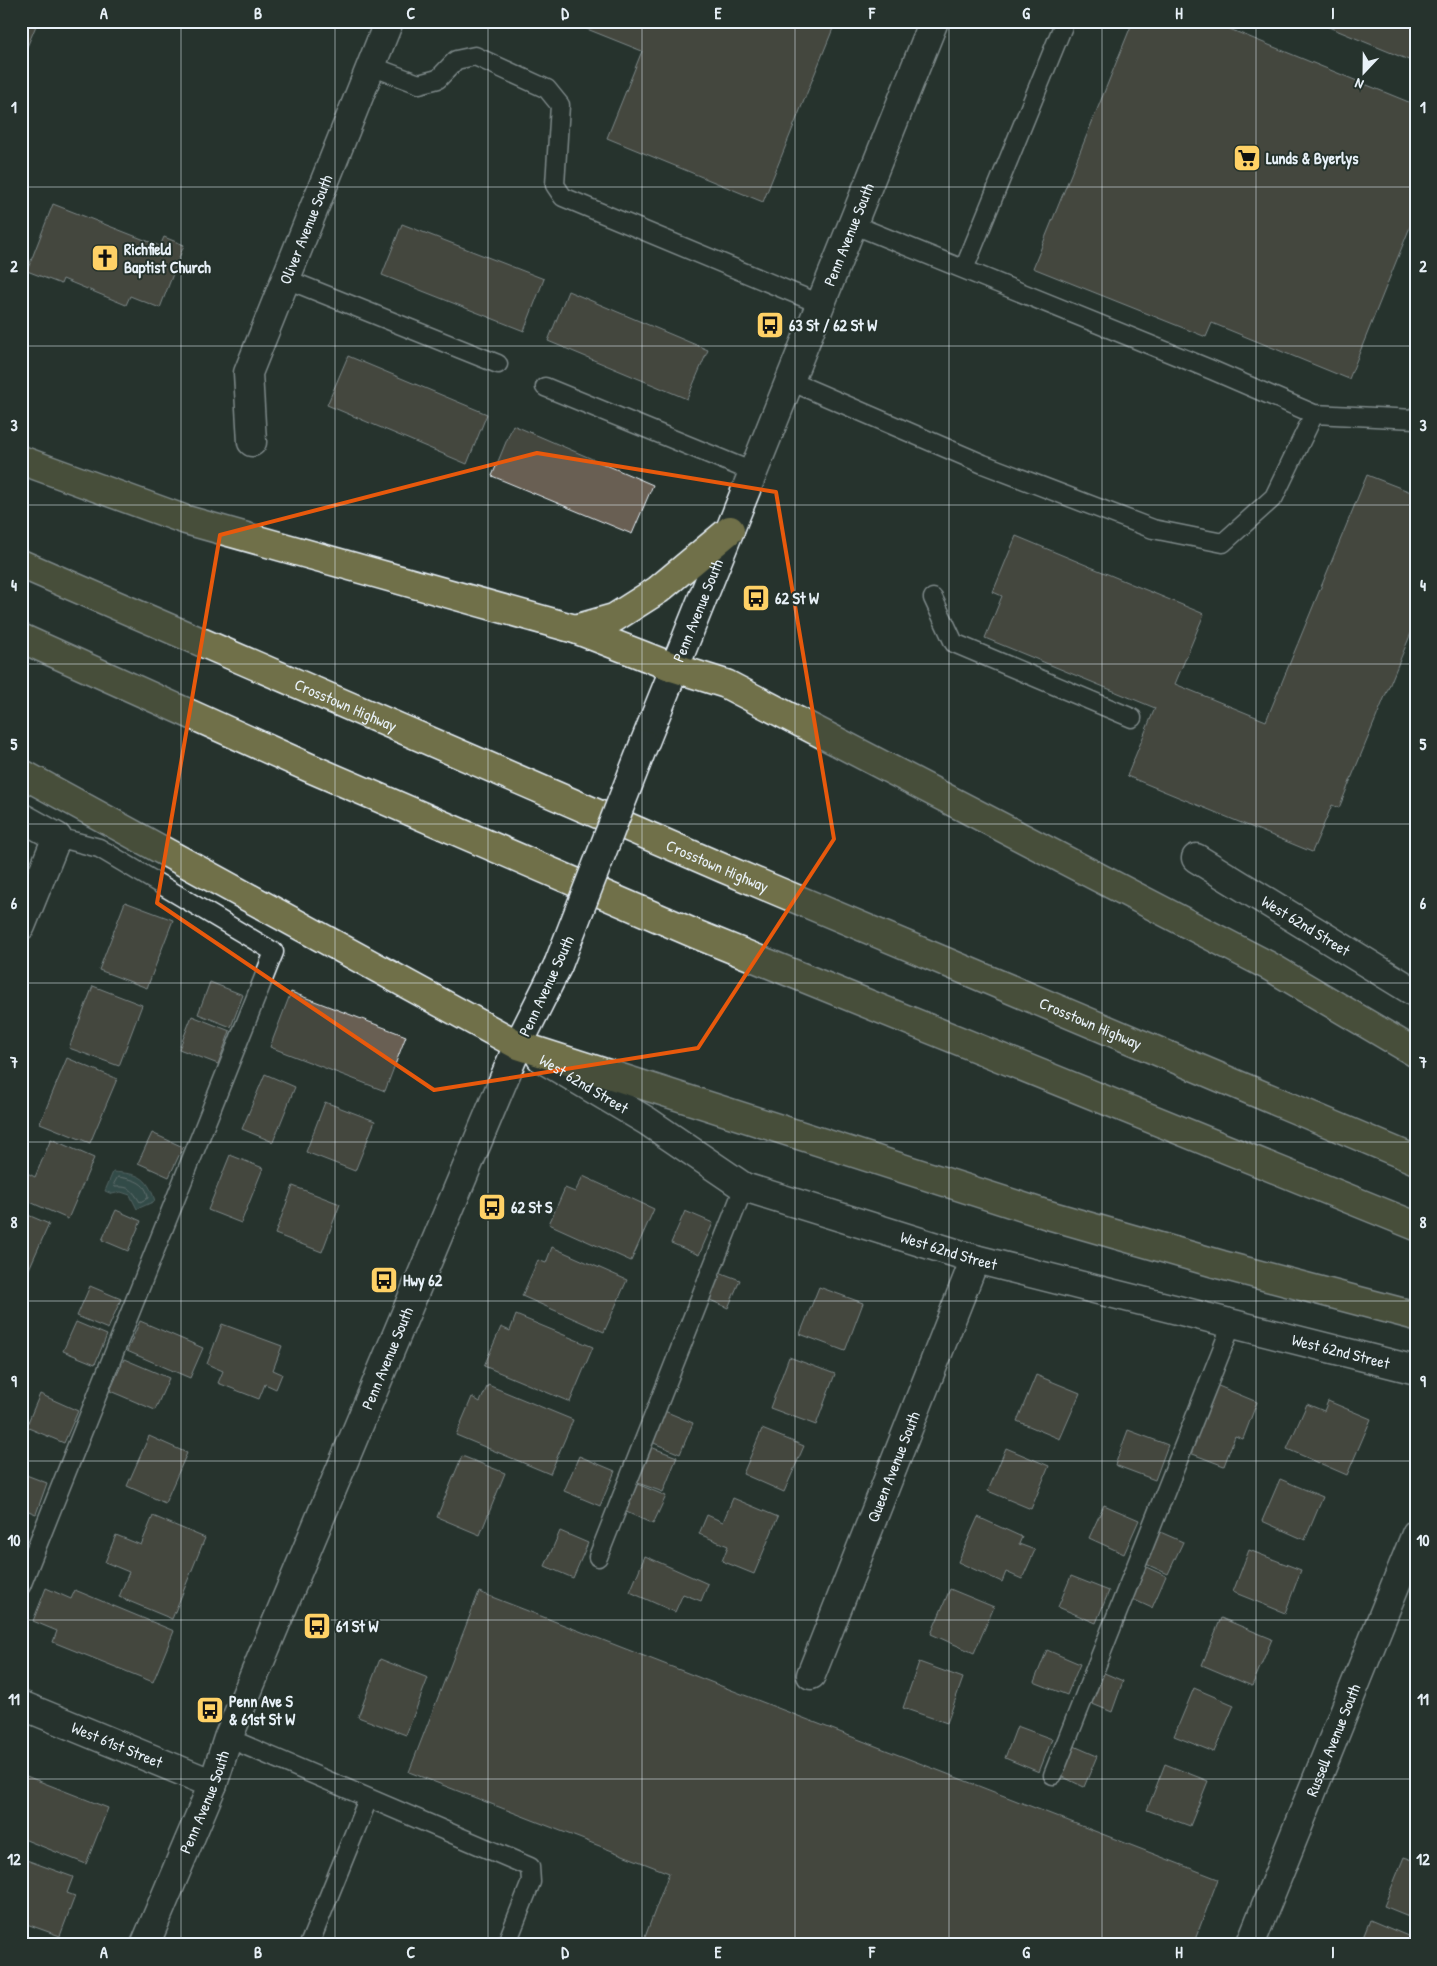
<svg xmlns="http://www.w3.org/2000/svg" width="1437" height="1966" font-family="'Patrick Hand',sans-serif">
<rect width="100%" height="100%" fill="#26332d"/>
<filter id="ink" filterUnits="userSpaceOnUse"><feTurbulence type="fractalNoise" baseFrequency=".02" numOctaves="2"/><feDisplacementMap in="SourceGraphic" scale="10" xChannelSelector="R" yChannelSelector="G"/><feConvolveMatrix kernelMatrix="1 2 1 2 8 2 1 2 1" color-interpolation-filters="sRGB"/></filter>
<g filter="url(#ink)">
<path fill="#436768" stroke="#859ea2" d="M113,1172C138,1174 147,1175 155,1201L137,1209L130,1195L121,1192L112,1194L105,1191Z"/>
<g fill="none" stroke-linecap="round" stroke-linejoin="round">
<path stroke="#a6babe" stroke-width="1" d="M118,1177C132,1179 147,1182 148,1198L140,1202C132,1190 130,1186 115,1187L114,1184Z"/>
</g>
<path fill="#695f52" stroke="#e8f1f8" d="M21,21H38L21,61Z
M567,21H836L763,202L607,138L642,51Z
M1133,21H1210L1416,105V212L1349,379L1212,323L1206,337L1033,268Z
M1314,21H1416V63Z
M53,204L160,246L164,237L184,245L160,308L130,296L126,305L63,279L61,284L27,271Z
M402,224L544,279L524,331L382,275Z
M568,291L708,350L687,399L548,341Z
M348,356L487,414L467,464L327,405Z
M513,425L653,485L632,534L492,476Z
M1367,475L1416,494V621L1339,808L1332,805L1312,852L1127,776L1155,708L985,638L1002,596L993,592L1016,536L1204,614L1175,684L1266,721Z
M125,902L173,920L147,988L99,970Z
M210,982L243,995L231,1027L198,1014Z
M93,986L142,1005L119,1066L69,1048Z
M291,992L406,1036L385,1091L270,1047Z
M192,1016L230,1031L218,1064L179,1049Z
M67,1058L117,1079L90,1143L40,1123Z
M265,1074L295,1087L273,1142L242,1129Z
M325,1102L375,1121L355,1171L306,1152Z
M152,1133L183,1147L169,1177L138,1163Z
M51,1139L94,1158L68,1219L21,1198V1170L35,1177Z
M230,1155L263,1168L241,1223L208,1210Z
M583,1176L654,1209L631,1261L549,1224L565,1188L575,1192Z
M293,1186L340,1204L322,1252L275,1234Z
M116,1210L141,1221L128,1251L102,1240Z
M685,1211L713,1223L699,1255L671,1243Z
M21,1212L49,1224L21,1287Z
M552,1247L627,1280L604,1332L522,1296L538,1260L546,1263Z
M719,1272L740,1280L728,1308L708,1299Z
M90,1286L121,1299L108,1329L77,1316Z
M819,1287L863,1303L845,1351L800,1334Z
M516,1315L593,1347L570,1402L484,1366L501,1327L510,1331Z
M140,1321L203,1348L190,1378L127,1351Z
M76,1322L107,1335L95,1364L63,1351Z
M222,1324L282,1346L273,1370L282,1374L276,1389L265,1384L259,1399L218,1383L223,1371L207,1364Z
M789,1357L835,1374L816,1425L770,1408Z
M124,1359L169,1378L155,1410L110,1391Z
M1036,1375L1080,1393L1060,1439L1017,1421Z
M488,1385L573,1420L550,1474L456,1435L472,1397L480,1402Z
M1216,1385L1257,1402L1243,1439L1235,1436L1224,1466L1190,1453Z
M40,1394L78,1411L64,1443L26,1427Z
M1328,1401L1371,1419L1347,1475L1287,1449L1307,1404L1324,1411Z
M662,1410L693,1423L680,1454L649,1441Z
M762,1429L804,1446L784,1492L743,1474Z
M1128,1430L1168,1445L1155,1480L1115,1465Z
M149,1436L187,1453L165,1503L127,1486Z
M648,1446L677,1457L663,1492L635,1482Z
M1006,1448L1049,1466L1031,1509L988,1491Z
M462,1456L505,1473L480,1535L437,1517Z
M579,1456L615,1471L600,1506L564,1491Z
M21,1473L47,1483L36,1514L21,1508Z
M1280,1479L1323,1497L1305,1540L1262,1521Z
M635,1483L666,1496L653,1524L622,1510Z
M733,1498L778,1517L754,1574L722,1561L728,1546L699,1534L707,1515L723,1522Z
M1104,1505L1139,1520L1124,1554L1089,1538Z
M153,1516L205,1538L172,1619L119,1597L129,1572L105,1562L116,1535L141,1545Z
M978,1517L1022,1537L1019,1544L1035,1550L1022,1579L1006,1572L1002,1582L958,1562Z
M560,1531L588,1543L573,1578L545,1566Z
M1158,1531L1183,1542L1168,1574L1144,1563Z
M1249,1550L1301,1570L1285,1613L1233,1592Z
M645,1556L708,1584L701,1601L683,1594L675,1612L630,1592Z
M1144,1566L1166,1576L1152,1608L1130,1598Z
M1071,1576L1109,1591L1096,1623L1058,1607Z
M46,1588L71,1599L75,1590L174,1631L153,1682L53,1642L57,1631L33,1621Z
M950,1589L994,1607L974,1653L931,1634Z
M479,1592L1218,1879L1193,1945H642L669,1873L409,1772Z
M1221,1618L1272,1639L1252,1686L1202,1665Z
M1047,1650L1080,1664L1067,1695L1034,1682Z
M380,1659L428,1678L406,1735L358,1717Z
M919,1662L963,1678L947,1723L903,1708Z
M1102,1672L1123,1681L1112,1712L1090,1703Z
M1194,1688L1234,1705L1214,1752L1174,1736Z
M1017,1726L1052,1739L1039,1772L1005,1758Z
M1074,1746L1097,1756L1084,1787L1061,1776Z
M1165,1764L1208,1781L1190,1826L1147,1810Z
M21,1774L108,1808L86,1864L21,1838Z
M1404,1857L1416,1861V1919L1384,1906Z
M21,1858L73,1877L67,1893L75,1896L60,1936L21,1922Z
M1370,1920L1415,1939L1412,1945H1360Z"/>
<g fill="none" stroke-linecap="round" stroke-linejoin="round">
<g stroke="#e8f1f8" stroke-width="21">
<path id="lane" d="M371,66L419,84L438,79L456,60L475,56L547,89L560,105L555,185L563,197L820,304
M964,269L1065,21
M286,279L498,364
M790,381L983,464L1153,529L1223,543L1274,497L1314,414L1212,370L852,224
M545,387L753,472
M1314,414L1415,419L1416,416
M933,598L954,643L1132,718
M598,1557L744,1187
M21,1586L274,952L99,848L57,837
M228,1738L530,1867L531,1882L506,1945
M1053,1775L1232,1324
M309,1945L368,1799"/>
</g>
<g stroke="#e8f1f8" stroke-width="31">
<g id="street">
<path id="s1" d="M252,442L248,373L389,21"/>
<path d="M21,817L57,837L21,926"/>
<path id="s2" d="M1196,858L1416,993"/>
<path id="s3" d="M541,1058L647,1121L744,1187L975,1259L1416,1370"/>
<path id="s4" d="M811,1675L975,1259"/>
<path id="s5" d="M21,1705L213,1784"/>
<path id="s6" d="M1250,1945L1416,1534"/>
</g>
</g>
<g stroke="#e8f1f8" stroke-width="31">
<g id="secondary">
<path id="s7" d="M644,744L934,21"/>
<path id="s8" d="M145,1945L213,1784L228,1738L518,1045L558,965"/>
</g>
</g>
<g stroke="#e8f1f8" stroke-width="31">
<g id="highway">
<path d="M21,460L186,520L575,629L675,668L726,684L1269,966L1416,1053"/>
<path id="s9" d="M21,564L725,869L1416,1160"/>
<path d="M575,629L614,618L658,590L730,530"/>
<path d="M21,638L310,768L698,935L1416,1226"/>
<path d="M21,773L518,1045L1045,1214L1222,1265L1416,1316"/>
</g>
</g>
<use href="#lane" stroke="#26332d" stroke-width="18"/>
<use href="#street" stroke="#26332d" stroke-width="28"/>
<use href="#secondary" stroke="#26332d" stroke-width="28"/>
<use href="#highway" stroke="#70704a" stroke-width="28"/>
<g stroke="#e8f1f8" stroke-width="31" stroke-linecap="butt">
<path id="secondary-bridge" d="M558,965L644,744"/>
</g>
<use href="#secondary-bridge" stroke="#26332d" stroke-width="28"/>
</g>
</g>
<path d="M0 0H1437V1966H0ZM537,453L776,492L834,839L698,1048L434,1090L157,903L220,535Z" fill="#26332d" fill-opacity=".55" fill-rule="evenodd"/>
<path fill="none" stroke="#e8590c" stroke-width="4" stroke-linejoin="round" d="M537,453L776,492L834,839L698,1048L434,1090L157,903L220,535Z"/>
<path fill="none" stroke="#e8f1f8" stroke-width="1" stroke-opacity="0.55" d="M181,21V1945M335,21V1945M488,21V1945M642,21V1945M795,21V1945M949,21V1945M1102,21V1945M1256,21V1945M21,187H1416M21,346H1416M21,505H1416M21,664H1416M21,824H1416M21,983H1416M21,1142H1416M21,1301H1416M21,1461H1416M21,1620H1416M21,1779H1416"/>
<defs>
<g id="supermarket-square" transform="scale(1.4375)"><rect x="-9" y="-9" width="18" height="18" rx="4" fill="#ffd166" stroke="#26332d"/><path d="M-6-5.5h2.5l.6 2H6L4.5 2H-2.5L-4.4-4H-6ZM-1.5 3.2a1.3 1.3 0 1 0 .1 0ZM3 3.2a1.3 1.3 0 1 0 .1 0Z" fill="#111"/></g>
<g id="church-square" transform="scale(1.4375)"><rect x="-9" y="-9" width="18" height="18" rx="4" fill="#ffd166" stroke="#26332d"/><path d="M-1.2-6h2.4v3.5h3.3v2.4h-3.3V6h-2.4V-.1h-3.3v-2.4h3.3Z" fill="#111"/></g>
<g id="bus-square" transform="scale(1.4375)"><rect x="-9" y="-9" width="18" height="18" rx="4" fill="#ffd166" stroke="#26332d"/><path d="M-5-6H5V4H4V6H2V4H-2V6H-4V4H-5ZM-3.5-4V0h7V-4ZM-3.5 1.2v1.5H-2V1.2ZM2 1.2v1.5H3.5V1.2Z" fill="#111"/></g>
</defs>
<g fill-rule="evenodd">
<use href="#supermarket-square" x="1247" y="158"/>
<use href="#church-square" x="105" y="258"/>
<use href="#bus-square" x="770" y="325"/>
<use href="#bus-square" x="756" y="598"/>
<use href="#bus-square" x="492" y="1207"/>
<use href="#bus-square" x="384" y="1280"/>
<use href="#bus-square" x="317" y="1626"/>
<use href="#bus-square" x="210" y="1710"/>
</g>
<g text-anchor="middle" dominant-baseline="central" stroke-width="4" stroke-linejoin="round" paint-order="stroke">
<g font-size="16" font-weight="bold" fill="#e8f1f8" stroke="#26332d" text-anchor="start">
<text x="1266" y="158">Lunds &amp; Byerlys</text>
<text x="124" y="249">Richfield<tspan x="124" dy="18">Baptist Church</tspan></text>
<text x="789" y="325">63 St / 62 St W</text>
<text x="775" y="598">62 St W</text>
<text x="511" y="1207">62 St S</text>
<text x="403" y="1280">Hwy 62</text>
<text x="336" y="1626">61 St W</text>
<text x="229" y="1701">Penn Ave S<tspan x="229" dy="18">&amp; 61st St W</tspan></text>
</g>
<g font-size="16" fill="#e8f1f8" stroke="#26332d">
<text stroke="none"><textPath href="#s1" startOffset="224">Oliver Avenue South</textPath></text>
<text stroke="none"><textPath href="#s7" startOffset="549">Penn Avenue South</textPath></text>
<text stroke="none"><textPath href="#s7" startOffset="144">Penn Avenue South</textPath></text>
<text stroke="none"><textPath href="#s9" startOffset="354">Crosstown Highway</textPath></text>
<text stroke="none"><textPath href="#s9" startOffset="759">Crosstown Highway</textPath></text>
<text stroke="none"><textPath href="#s2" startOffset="129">West 62nd Street</textPath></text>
<text transform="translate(546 986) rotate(-65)">Penn Avenue South</text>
<text stroke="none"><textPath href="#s9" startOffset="1164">Crosstown Highway</textPath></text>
<text stroke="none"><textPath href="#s3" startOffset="50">West 62nd Street</textPath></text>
<text stroke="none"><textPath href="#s3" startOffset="455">West 62nd Street</textPath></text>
<text stroke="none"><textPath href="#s3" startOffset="860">West 62nd Street</textPath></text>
<text stroke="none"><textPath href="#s8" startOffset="635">Penn Avenue South</textPath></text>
<text stroke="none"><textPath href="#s4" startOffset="224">Queen Avenue South</textPath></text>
<text stroke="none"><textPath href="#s6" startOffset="221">Russell Avenue South</textPath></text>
<text stroke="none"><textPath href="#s5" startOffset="104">West 61st Street</textPath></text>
<text stroke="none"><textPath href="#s8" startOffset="155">Penn Avenue South</textPath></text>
</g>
</g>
<rect width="1437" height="1966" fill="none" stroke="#26332d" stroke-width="55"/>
<g transform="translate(1364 72) rotate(202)" stroke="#26332d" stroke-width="4" paint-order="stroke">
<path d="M0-4L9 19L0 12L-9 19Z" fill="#e8f1f8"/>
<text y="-8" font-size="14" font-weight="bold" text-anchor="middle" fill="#e8f1f8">N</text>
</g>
<rect x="28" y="28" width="1382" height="1910" fill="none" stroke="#e8f1f8" stroke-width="2"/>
<g font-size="16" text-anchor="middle" font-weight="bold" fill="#e8f1f8">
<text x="104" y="19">A</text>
<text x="258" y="19">B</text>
<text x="411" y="19">C</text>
<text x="565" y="19">D</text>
<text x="718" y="19">E</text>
<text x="872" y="19">F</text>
<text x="1026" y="19">G</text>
<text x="1179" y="19">H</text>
<text x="1333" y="19">I</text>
<text x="14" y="113">1</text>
<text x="1423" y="113">1</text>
<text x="14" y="272">2</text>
<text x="1423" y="272">2</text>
<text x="14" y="431">3</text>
<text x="1423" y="431">3</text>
<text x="14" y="591">4</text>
<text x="1423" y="591">4</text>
<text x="14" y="750">5</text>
<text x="1423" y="750">5</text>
<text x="14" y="909">6</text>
<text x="1423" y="909">6</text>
<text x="14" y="1068">7</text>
<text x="1423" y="1068">7</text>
<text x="14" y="1228">8</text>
<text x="1423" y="1228">8</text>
<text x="14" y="1387">9</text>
<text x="1423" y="1387">9</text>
<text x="14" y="1546">10</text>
<text x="1423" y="1546">10</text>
<text x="14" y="1705">11</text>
<text x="1423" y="1705">11</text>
<text x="14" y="1865">12</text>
<text x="1423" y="1865">12</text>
<text x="104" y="1958">A</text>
<text x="258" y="1958">B</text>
<text x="411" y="1958">C</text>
<text x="565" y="1958">D</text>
<text x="718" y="1958">E</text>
<text x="872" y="1958">F</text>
<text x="1026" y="1958">G</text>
<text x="1179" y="1958">H</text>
<text x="1333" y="1958">I</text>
</g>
</svg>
